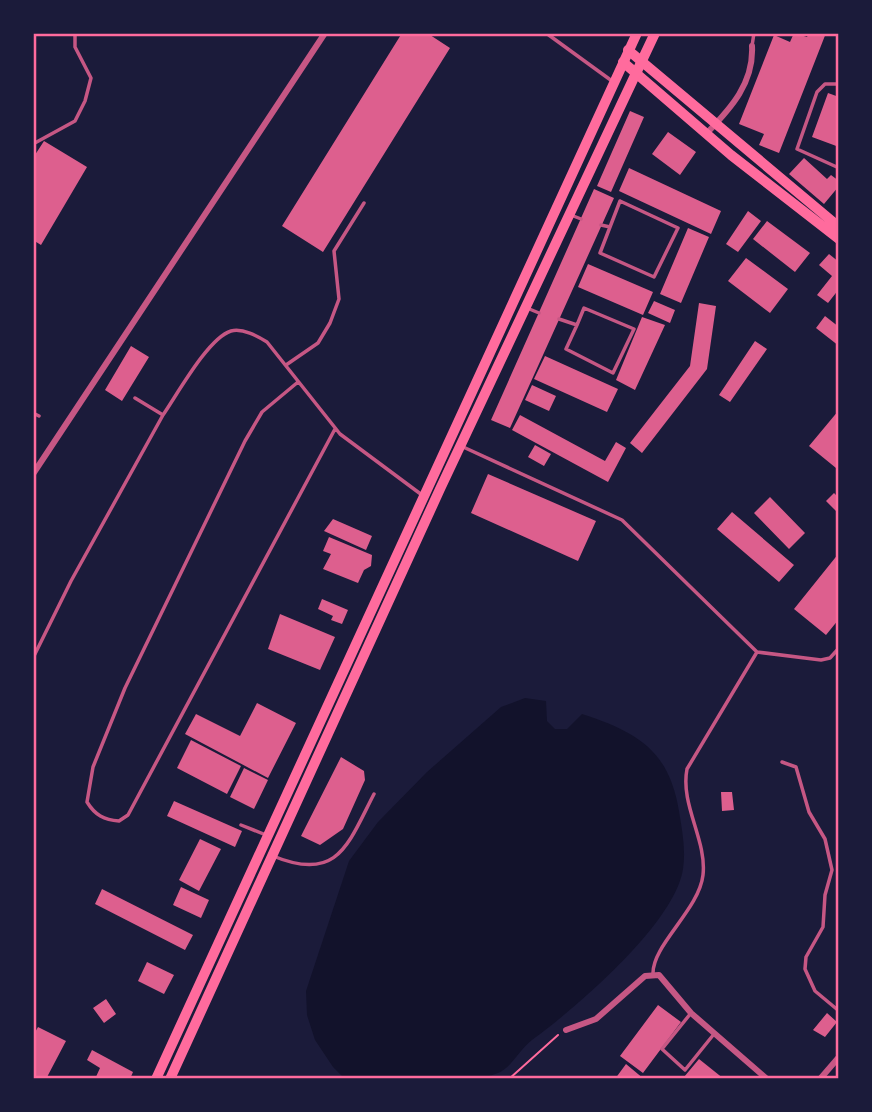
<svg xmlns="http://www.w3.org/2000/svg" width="872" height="1112" font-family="Merriweather,serif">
<rect width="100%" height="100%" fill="#1b1b3a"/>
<path fill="#12122b" d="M525,698L546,701L547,721L555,729H567L582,714C637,732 669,750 679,811C682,830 686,849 683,869C675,923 576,1008 532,1040C520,1049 512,1067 498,1073C464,1087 384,1079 345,1079L333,1067L315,1040L307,1015L306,991L349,861L378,822L427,772L501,707Z"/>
<path fill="#dd5f8e" d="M402,33H427L450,48L323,252L282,226Z
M794,33L807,37L809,33H826L779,153L759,145L764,134L739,124L774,35L790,42Z
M828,93L839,97V147L812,137Z
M630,111L644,117L611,192L597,186Z
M668,132L696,152L680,175L652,154Z
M44,141L87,167L41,245L33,240V158Z
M804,158L827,179L831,175L839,181V186L824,204L789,174Z
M629,168L721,211L711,234L619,191Z
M594,189L614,198L510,428L491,420Z
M748,211L761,221L738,252L726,244Z
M767,221L810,253L795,272L753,239Z
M688,228L709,237L681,303L660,294Z
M829,254L839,262V289L828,303L817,295L832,276L819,265Z
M746,258L788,289L770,313L728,281Z
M588,264L653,292L643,315L578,287Z
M654,301L675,310L670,323L648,313Z
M699,303L716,306L707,369L642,453L630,443L690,366Z
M825,316L839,327V346L816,328Z
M642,317L665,325L635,390L616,380Z
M755,341L767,349L730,402L719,395Z
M131,346L149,357L122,401L105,390Z
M545,356L618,389L607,412L534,379Z
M532,385L556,396L549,411L525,400Z
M839,410V465L836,468L809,446Z
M520,415L605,461L616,442L626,448L608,482L512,430Z
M535,445L551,454L544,466L528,457Z
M488,474L596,521L578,561L471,513Z
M834,493L839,498L837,512L826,501Z
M770,497L805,533L789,549L754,513Z
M732,512L794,565L779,582L717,529Z
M333,519L372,536L366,550L324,531Z
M329,537L372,555L371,566L364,570L358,583L323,569L331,554L323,551Z
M839,553V619L826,635L794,609Z
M322,599L348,610L342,624L331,620L333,616L318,609Z
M280,614L335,637L320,670L268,649Z
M257,703L296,723L268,778L185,734L196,714L240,736Z
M191,740L241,766L227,794L177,768Z
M341,757L364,771L365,780L343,829L320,845L301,836Z
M244,768L268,780L254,809L230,797Z
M721,792H732L734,810L722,811Z
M174,801L242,831L235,847L167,816Z
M200,839L221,849L199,891L179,880Z
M181,887L209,900L201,918L173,905Z
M102,889L193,935L185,950L95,904Z
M147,962L174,975L164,994L138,981Z
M106,999L116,1014L104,1023L93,1008Z
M658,1005L681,1022L643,1073L620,1056Z
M827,1013L837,1022L825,1037L813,1030Z
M38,1027L66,1041L46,1079H33V1036Z
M92,1050L133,1072L130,1079H95L100,1068L87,1060Z
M699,1059L724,1079L684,1077Z
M626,1064L644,1079H615Z"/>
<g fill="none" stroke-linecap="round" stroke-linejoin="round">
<path stroke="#ff6b9d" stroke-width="2" d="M509,1079L558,1035"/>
<path stroke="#c65784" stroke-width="3.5" d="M546,33L612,81
M752,46L754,33
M839,84H825L817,92L797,149L839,168
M33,144L75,121L85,101L91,78L75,47V33
M571,215L581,219
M601,225L610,227L620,201L678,228L654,277L600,253L610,227
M527,308L539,313
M559,319L577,325L584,308L634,329L613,373L566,349L577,325
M286,365L318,343L330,323L339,299L334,251L364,203
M298,382L262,412L245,441L125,688L93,767L87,802C95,815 104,820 119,821L128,815L335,429
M135,398L163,415C177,395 208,338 231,331C243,328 257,336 267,342L340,434L422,495
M33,413L39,416
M461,446L622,520L757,652L821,660L830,658L839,648
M33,658L71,581L163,415
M782,762L796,767L809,812L825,839L832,870L825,895L823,927L806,957L805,969L815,991L839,1011
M241,825L266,835
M273,856C338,883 348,844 374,794
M653,974C652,945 699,910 703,875C707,840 680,805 687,769L757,652
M691,1013L662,1049L685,1070L714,1034"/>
<path stroke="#c65784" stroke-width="6" d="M707,133C731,108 754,83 752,46
M33,474L325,33
M566,1030L596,1019L645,976L659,975L691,1013L767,1079
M820,1079L839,1057"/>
<path stroke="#ff6b9d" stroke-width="10" d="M628,50L839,227
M623,62L731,155L839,239"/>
<path stroke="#ff6b9d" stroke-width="10" d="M156,1079L637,33
M170,1079L440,489L655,33"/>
</g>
<rect width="872" height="1112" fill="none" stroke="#1b1b3a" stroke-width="70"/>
<rect x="35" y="35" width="802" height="1042" fill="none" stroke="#ff6b9d" stroke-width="2.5"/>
</svg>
